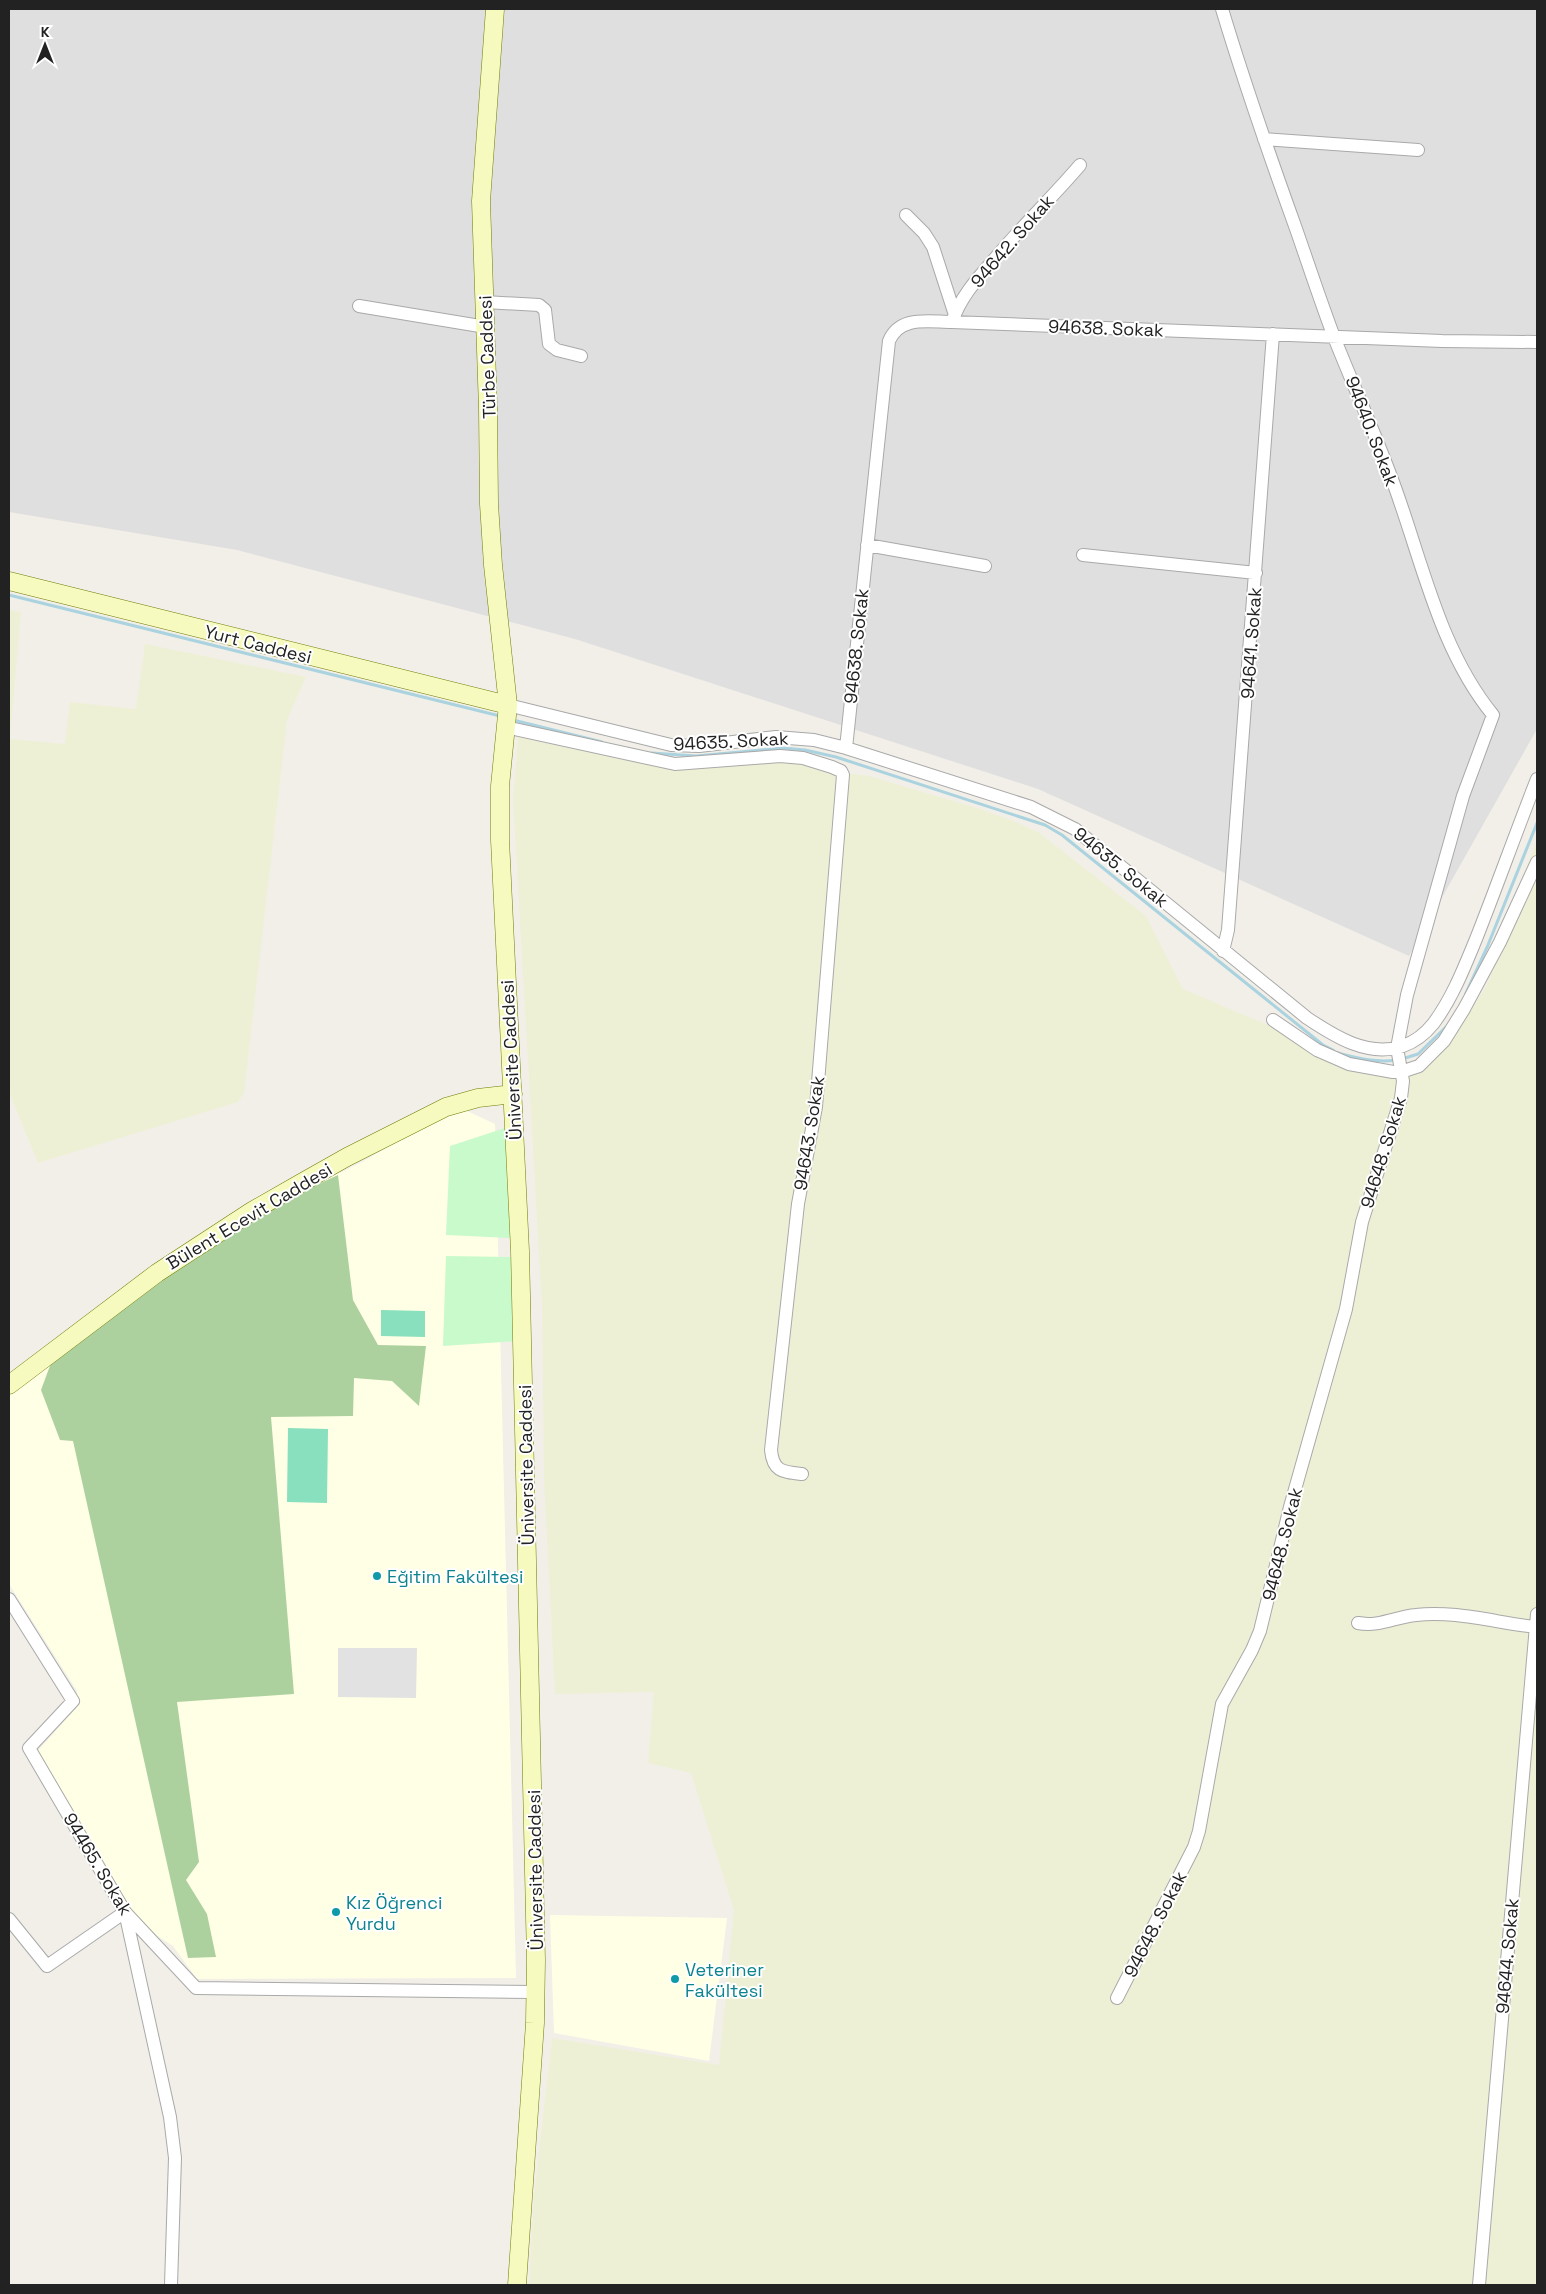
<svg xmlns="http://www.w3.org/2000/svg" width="1546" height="2294" font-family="'Space Grotesk',sans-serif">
<rect width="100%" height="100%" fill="#f2efe9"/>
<path fill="#e0dfdf" d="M9,9H1537V729L1409,956L1038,789L575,639L237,550L9,512Z"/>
<path fill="#ffffe5" d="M465,1110L495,1124L516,1978L197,1979L173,1946L156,1935L134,1913L37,1752L77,1707V1691L9,1584V1395L153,1287L295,1195L362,1162L424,1126Z
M550,1915L727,1918L709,2061L554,2033Z"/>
<path fill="#eef0d5" d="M9,610L21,612L10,739L65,744L70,702L136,709L145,644L306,677L287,720L244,1093L238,1102L38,1163L9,1092Z
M518,737L649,764L779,760L807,763L831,771L869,776L980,809L1016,822L1038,832L1146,916L1183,989L1277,1029L1311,1051L1420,1072L1426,1069L1447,1047L1485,988L1511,932L1519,885L1537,841V2285H529L534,2195L552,2038L719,2065L734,1910L691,1773L648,1763L654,1692L555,1694L544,1479L542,1306L513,800Z"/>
<path fill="#add19e" d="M338,1175L353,1300L378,1345L426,1346L419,1406L392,1381L354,1378L353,1416L271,1417L294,1694L177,1702L199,1862L186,1880L207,1914L216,1957L188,1958L73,1441L60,1440L41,1390L51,1363L205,1249L295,1195Z"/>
<path fill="#c8facc" d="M505,1128L510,1238L446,1235L450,1146Z
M446,1256L513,1257L519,1341L443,1346Z"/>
<path fill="#88e0be" d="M381,1310L425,1311V1337L381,1336Z
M288,1428L328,1429L327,1503L287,1502Z"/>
<path fill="#e2e2e2" d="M338,1648H417L416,1698L338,1697Z"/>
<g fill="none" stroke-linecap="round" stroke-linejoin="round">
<path stroke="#aad3df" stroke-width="3" d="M9,595L500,716
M513,720L602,742
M652,753L696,756L783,748L805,750L836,757L1045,825L1062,835L1323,1045L1333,1050
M1466,993L1488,945L1537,823
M1338,1053C1358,1058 1376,1063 1396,1060
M1402,1059L1418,1054L1447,1026"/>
<g stroke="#a9a9a9" stroke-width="14">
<path id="street" d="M1264,139L1418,150
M906,215L924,233L933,247L955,315
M485,302L539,305L545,310L549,344L557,350L581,356
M359,306L486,327
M952,322C960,298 976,280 992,262C1020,228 1052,198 1080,165
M867,545L985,566
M1083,555L1256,573
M508,705L671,745L699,746L776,737L814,740L846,748L1031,807L1075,829L1307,1018C1334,1036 1368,1058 1403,1046C1414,1042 1425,1034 1433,1024C1452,999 1464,968 1476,939C1497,886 1516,832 1537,779
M505,727L675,764L780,756L803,758L832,767L841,771L843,775L816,1107L798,1204L771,1450C773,1472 783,1472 802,1474
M846,748L889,341C900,315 929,322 952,322L1442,341L1537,342
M1223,951L1228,930L1273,334
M1273,1020L1317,1050L1349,1064L1393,1072H1401L1419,1066L1444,1041L1464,1009L1500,942L1537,862
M9,1599L73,1701L29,1748L125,1912L196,1988L536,1992
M1358,1623C1379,1627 1395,1617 1416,1615C1453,1610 1498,1623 1536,1627
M9,1919L47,1966L125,1912L170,2117L175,2158L171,2285
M1117,1998L1194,1847L1199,1831L1222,1704L1252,1650L1260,1631L1290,1507L1346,1309L1362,1222L1401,1098L1403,1081L1397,1048L1407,995L1463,796L1493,715C1439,649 1422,560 1393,482C1375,433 1353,385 1334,337C1320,300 1308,263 1295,226C1269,154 1244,82 1222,9
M1479,2285L1537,1614"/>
</g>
<g stroke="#707d05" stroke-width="19">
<path id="secondary" d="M495,9L481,201L488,409L489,504L493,565L508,705L500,786V840L520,1251L536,1960L535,2023L517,2285
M9,581L508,705
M9,1385L157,1273L252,1211L301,1183L347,1157L446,1107L478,1098L513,1094"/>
</g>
<use href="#street" stroke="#fff" stroke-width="12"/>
<use href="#secondary" stroke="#f7fabf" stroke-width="18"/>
</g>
<g fill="#0f9aa8" stroke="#fff" stroke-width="2">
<circle cx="377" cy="1576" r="5"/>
<circle cx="336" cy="1912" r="5"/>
<circle cx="675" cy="1979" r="5"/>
</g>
<g text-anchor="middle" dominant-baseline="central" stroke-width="4" stroke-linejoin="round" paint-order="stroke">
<g font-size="18" fill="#222" stroke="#fff">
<text transform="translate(1012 241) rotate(-49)">94642. Sokak</text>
<text transform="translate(1106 328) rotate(2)">94638. Sokak</text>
<text transform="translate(487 357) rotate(-92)">Türbe Caddesi</text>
<text transform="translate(1372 431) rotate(69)">94640. Sokak</text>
<text transform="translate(1251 643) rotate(-86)">94641. Sokak</text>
<text transform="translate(258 644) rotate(14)">Yurt Caddesi</text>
<text transform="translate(856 646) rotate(-84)">94638. Sokak</text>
<text transform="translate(731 741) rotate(-3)">94635. Sokak</text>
<text transform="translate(1121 867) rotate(39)">94635. Sokak</text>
<text transform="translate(511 1060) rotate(-93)">Üniversite Caddesi</text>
<text transform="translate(809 1133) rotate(-81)">94643. Sokak</text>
<text transform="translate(1383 1152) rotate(-73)">94648. Sokak</text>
<text transform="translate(249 1216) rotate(-31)">Bülent Ecevit Caddesi</text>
<text transform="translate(526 1465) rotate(-91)">Üniversite Caddesi</text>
<text transform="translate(1282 1544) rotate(-76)">94648. Sokak</text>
<text transform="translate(98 1864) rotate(59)">94465. Sokak</text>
<text transform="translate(535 1870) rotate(-91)">Üniversite Caddesi</text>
<text transform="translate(1155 1924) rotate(-63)">94648. Sokak</text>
<text transform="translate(1507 1956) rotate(-85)">94644. Sokak</text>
</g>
<g font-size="18" fill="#0d838f" stroke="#fff" text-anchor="start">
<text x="387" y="1576">Eğitim Fakültesi</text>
<text x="346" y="1902">Kız Öğrenci<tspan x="346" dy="21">Yurdu</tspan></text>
<text x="685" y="1969">Veteriner<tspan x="685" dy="21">Fakültesi</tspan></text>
</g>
</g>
<rect width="1546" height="2294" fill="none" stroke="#222222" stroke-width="20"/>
<g transform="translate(45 45)" stroke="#ffffff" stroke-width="4" paint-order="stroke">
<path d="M0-4L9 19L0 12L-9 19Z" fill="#222222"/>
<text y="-8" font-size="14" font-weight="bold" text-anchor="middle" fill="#222222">K</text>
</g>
</svg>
